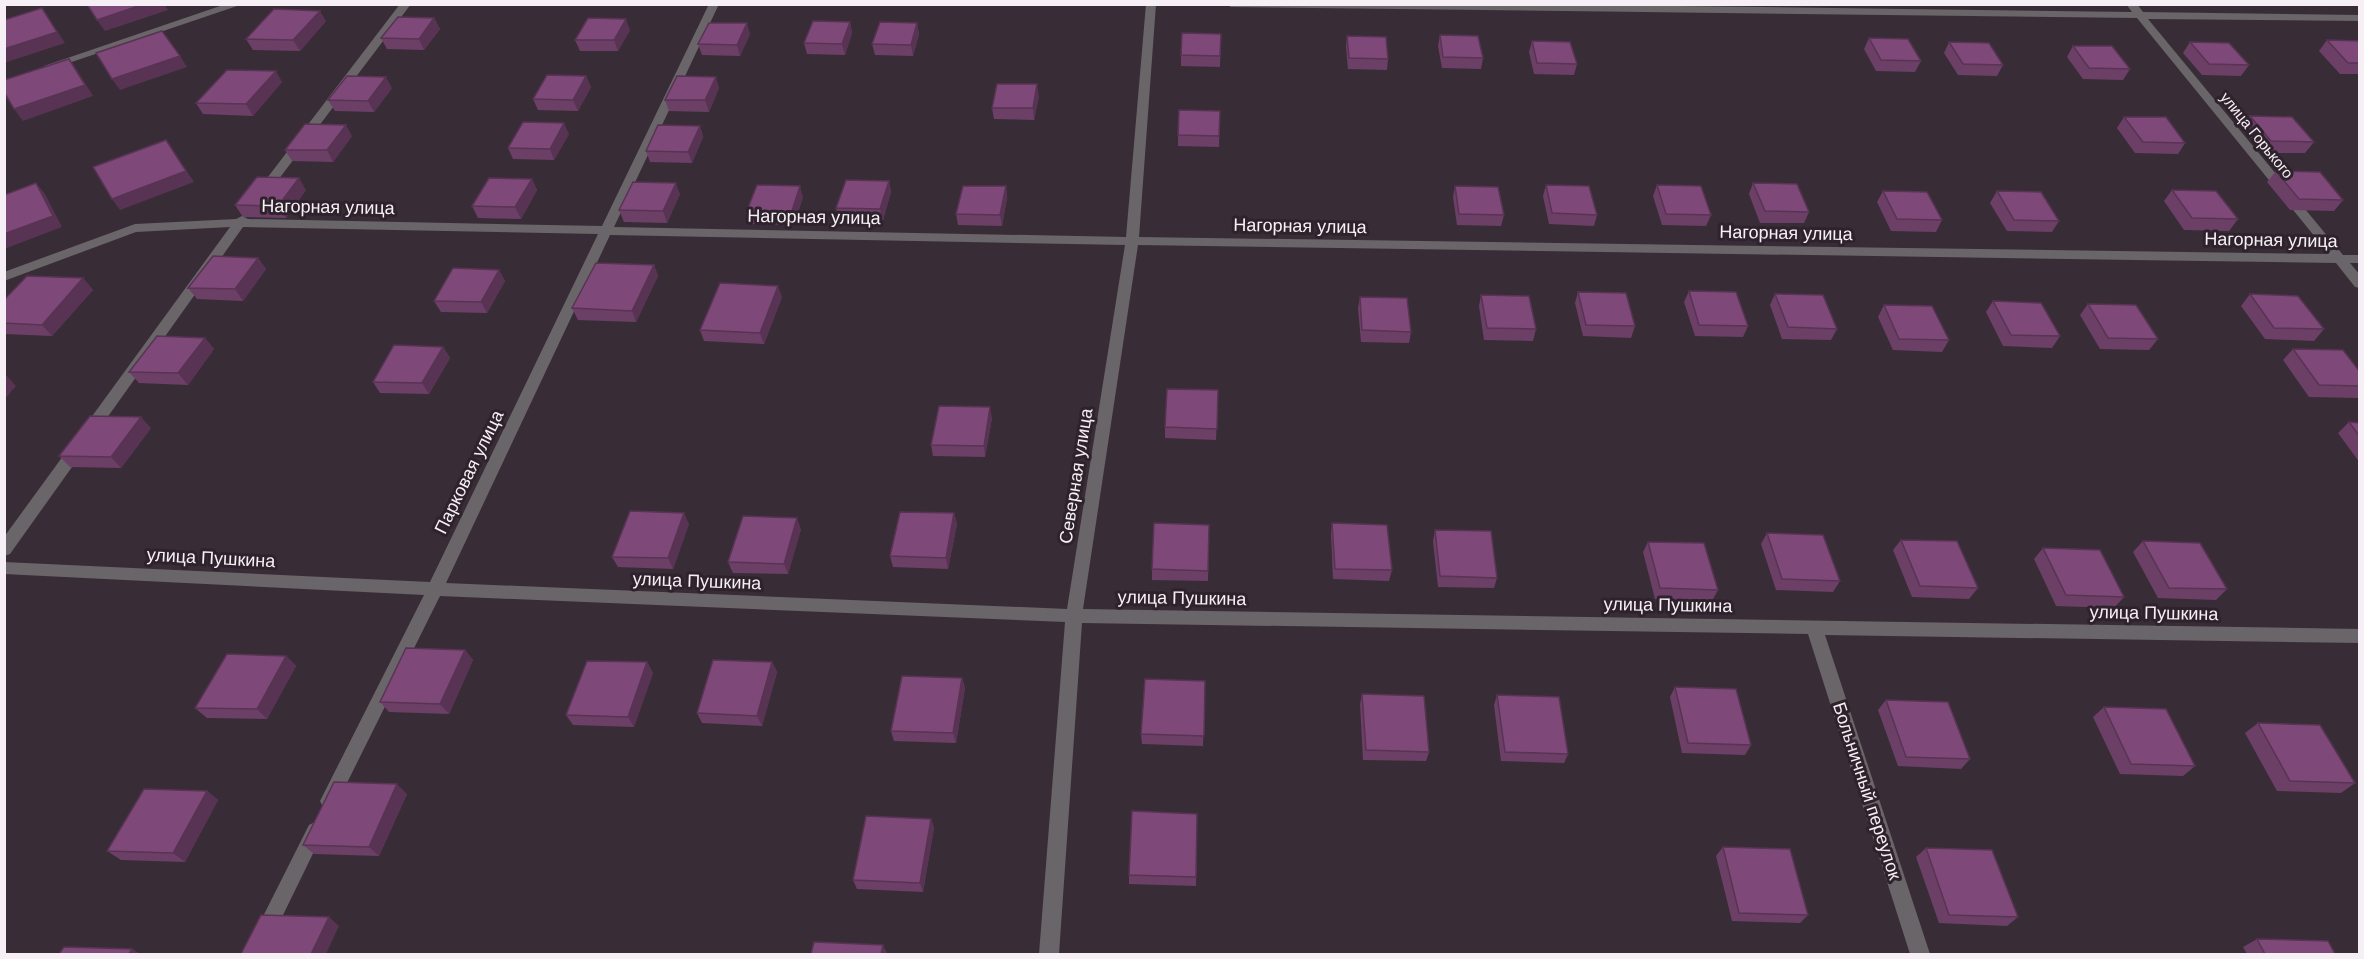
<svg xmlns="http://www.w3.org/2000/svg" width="2364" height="959" font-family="Arial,sans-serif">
<rect width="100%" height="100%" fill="#382d36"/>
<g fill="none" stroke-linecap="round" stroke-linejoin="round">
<path fill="#6a6569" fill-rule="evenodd" d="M226,4H243L54,68L50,69L44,66Z
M400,4H411L266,196H258V190Z
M709,4H719L614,227L1126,237L1146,4H1156L1139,237L2329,254L2137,18L1231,7L1226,4H1525L2132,12L2126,4H2137L2143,12L2360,15V21L2148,19L2343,255H2360V263H2350L2360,275V288L2355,287L2336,263L1138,245L1083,609L2360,629V643L1825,635L1930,954H1910L1808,634L1082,623L1059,954H1039L1065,622L440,596L335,807L329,809L323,807L320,801L424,595L4,574V562L430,582L598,234L243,227L10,554L4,556V537L230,227L136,232L4,281V272L135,224L236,219L242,216L248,219L602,226ZM610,235L1125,245L1067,609L446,583Z
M315,822L321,825L324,831L264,954H244L309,825Z"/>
</g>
<path fill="#6c3f67" d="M434,18L440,29L424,50L387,49L381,38Z
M326,21L300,51L253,50L246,39Z
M850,22L852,33L845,55L807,54L804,43Z
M917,23L919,34L913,56L875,55L872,44Z
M630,30L618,51H580L575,40Z
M750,34L740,56L702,55L698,44Z
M1221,34L1220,67L1181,66V55Z
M1440,35L1483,58L1481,69L1442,68L1438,46Z
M1347,36L1388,59L1387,70L1348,69L1346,47Z
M1869,38L1921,61L1915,72L1876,71L1864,49Z
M2327,40L2360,41V74H2340L2319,51Z
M1532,41L1577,64L1574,75L1534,74L1529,52Z
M1949,42L2003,65L1997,76L1958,75L1944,53Z
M2190,42L2249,65L2241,76L2202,75L2183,53Z
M2073,46L2130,69L2123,80L2083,79L2067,57Z
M586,76L591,87L578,111L538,110L533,99Z
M282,82L253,116L203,114L196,103Z
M392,88L374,112L335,111L328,100Z
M719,88L709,112L669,111L665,100Z
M1039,96L1034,120L994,119L992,108Z
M1220,111L1219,147L1178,146V135Z
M2250,116L2314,142L2305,153H2263L2242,127Z
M2124,117L2185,143L2178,154L2135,153L2117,128Z
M700,126L703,137L692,163L650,162L646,151Z
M569,134L554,160L513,159L508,148Z
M352,136L333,162L292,161L285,150Z
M2276,171L2343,200L2334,211L2290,210L2267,182Z
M532,179L537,190L521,219L478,218L472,206Z
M889,181L891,192L883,220L839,219L836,208Z
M1753,183L1809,212L1804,223H1760L1749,194Z
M1546,185L1597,215L1594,226L1549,224L1543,196Z
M1657,185L1711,215L1706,226L1662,225L1653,196Z
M1006,186L1007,198L1002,226L958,225L956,214Z
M1455,186L1504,215L1501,226L1457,225L1453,197Z
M306,190L286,218L243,217L235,205Z
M2172,190L2238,219L2229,231L2184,230L2164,201Z
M1883,191L1942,220L1936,232L1891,231L1877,202Z
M1997,191L2059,221L2052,232L2007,231L1990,203Z
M680,194L667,223L624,222L619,210Z
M803,197L794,225L750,224L746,213Z
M258,258L266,269L243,301L197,299L188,288Z
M654,265L658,276L636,322L578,320L572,308Z
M499,270L505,281L487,313L441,312L434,301Z
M83,278L93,290L52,336L4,334V300Z
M1689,291L1748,326L1743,337L1695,336L1684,302Z
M1578,292L1635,326L1631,338L1583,336L1575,303Z
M1775,294L1837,329L1831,340L1782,339L1770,305Z
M2250,294L2324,329L2314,341L2265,339L2241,306Z
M1481,295L1536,329L1533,341L1484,340L1479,306Z
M782,297L764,344L704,341L700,330Z
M1360,297L1411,332L1409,343L1361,342L1358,308Z
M1993,301L2060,336L2052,348L2003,346L1986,312Z
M2088,304L2158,339L2149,350L2100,349L2080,315Z
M1884,305L1949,340L1942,352L1893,350L1878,317Z
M205,338L214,349L188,385L139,383L129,372Z
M443,347L450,358L429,394L380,393L373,382Z
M2293,349L2360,372V398L2309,397L2283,360Z
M1218,390L1216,440L1165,438V427Z
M992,418L985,457L933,456L931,445Z
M2349,422L2360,423V463L2338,433Z
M151,428L121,468L70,467L59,456Z
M954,513L957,524L948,569L893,567L890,556Z
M1332,523L1392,570L1389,581L1333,579L1331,534Z
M689,524L673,569L618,567L612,557Z
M1209,525L1208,581L1152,580V569Z
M801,529L788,574L733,573L728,562Z
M1435,530L1497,578L1494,588L1438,587L1433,541Z
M1767,533L1840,581L1833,592L1776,590L1761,544Z
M1901,540L1978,588L1969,599L1912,597L1893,550Z
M2143,541L2227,589L2216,600L2158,598L2133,552Z
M1648,542L1718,590L1712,601L1655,599L1643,552Z
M2043,548L2124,597L2114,608L2056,606L2034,559Z
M465,650L473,660L449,714L389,712L380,702Z
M286,656L296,666L267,719L207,718L195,708Z
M647,662L653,673L634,727L573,725L566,715Z
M772,662L777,672L762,726L702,723L697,713Z
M962,678L965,688L956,743L894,741L891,731Z
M1205,681L1203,746L1142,744L1141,734Z
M1675,687L1751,745L1745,755L1682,753L1670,697Z
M1362,694L1429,752L1426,761L1363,760L1360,704Z
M1497,695L1568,754L1564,763L1501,761L1494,705Z
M1886,700L1970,759L1961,769L1898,766L1878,710Z
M2104,707L2195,766L2183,776L2120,774L2093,717Z
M2258,723L2355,783L2341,793L2277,791L2245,733Z
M207,791L218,800L185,862L121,860L107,851Z
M407,794L379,856L314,854L303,845Z
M1197,814L1196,886L1129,884V875Z
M931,819L934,828L923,892L857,889L853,880Z
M1723,847L1808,915L1800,923L1732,921L1716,856Z
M1926,848L2018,917L2007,926L1939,923L1916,857Z
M2257,939L2335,954H2247L2243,947Z"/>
<path fill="#583354" d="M144,4H164L168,10L105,31L97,20Z
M42,8L65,43L4,63V49Z
M320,11L326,21L300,51L293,40Z
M434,18L440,29L424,50L419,39Z
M626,19L630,30L618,51L614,40Z
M850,22L852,33L845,55L842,44Z
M747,23L750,34L740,56L737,45Z
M917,23L919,34L913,56L911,45Z
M180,56L187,67L120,90L112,79Z
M69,59L77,70L93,96L23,121L14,109Z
M276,71L282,82L253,116L246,104Z
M586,76L591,87L578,111L573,100Z
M386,77L392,88L374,112L368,101Z
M716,77L719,88L709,112L705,100Z
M1037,84L1039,96L1034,120L1033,108Z
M564,123L569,134L554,160L550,149Z
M346,125L352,136L333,162L327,150Z
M700,126L703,137L692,163L688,152Z
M166,140L194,182L120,210L112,199Z
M299,178L306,190L286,218L278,206Z
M532,179L537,190L521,219L515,207Z
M889,181L891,192L883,220L880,209Z
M36,183L45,194L62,227L4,249V234Z
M676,183L680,194L667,223L663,211Z
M800,186L803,197L794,225L791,214Z
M1006,186L1007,198L1002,226L1000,215Z
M258,258L266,269L243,301L235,289Z
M654,265L658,276L636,322L632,311Z
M499,270L505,281L487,313L481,302Z
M83,278L93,290L52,336L42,325Z
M778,286L782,297L764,344L760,333Z
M205,338L214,349L188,385L178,373Z
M443,347L450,358L429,394L422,383Z
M6,375L16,386L4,400V376Z
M990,407L992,418L985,457L984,446Z
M141,417L151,428L121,468L111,457Z
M684,513L689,524L673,569L668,558Z
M954,513L957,524L948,569L946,558Z
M797,518L801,529L788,574L784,564Z
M465,650L473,660L449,714L440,704Z
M286,656L296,666L267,719L257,709Z
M647,662L653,673L634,727L628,717Z
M772,662L777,672L762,726L757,716Z
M962,678L965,688L956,743L953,733Z
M397,784L407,794L379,856L369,847Z
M207,791L218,800L185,862L173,853Z
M931,819L934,828L923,892L920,883Z
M329,917L339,926L326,954H311Z
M883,945L887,953V954H881Z
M132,949L141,954H129Z"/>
<path fill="#7e4978" stroke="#583354" stroke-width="1.5" d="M87,4H144L97,20Z
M42,8L57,32L4,49V20Z
M274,9L320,11L293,40L246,39Z
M398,17L434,18L419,39L381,38Z
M588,18L626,19L614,40H575Z
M813,21L850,22L842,44L804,43Z
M880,22L917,23L911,45L872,44Z
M709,23H747L737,45L698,44Z
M162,31L180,56L112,79L96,53Z
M1182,33L1221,34L1220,56L1181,55Z
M1440,35L1478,36L1483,58L1443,57Z
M1347,36L1386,37L1388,59L1349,58Z
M1869,38L1908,39L1921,61L1881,60Z
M2327,40L2360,41V63H2348Z
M1532,41L1570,42L1577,64L1537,63Z
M1949,42L1989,43L2003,65L1963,64Z
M2190,42L2229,43L2249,65L2209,64Z
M2073,46H2112L2130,69L2089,68Z
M69,59L85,85L14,109L4,92V80Z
M227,70L276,71L246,104L196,103Z
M547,75L586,76L573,100L533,99Z
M347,76L386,77L368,101L328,100Z
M677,76L716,77L705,100H665Z
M997,84H1037L1033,108H992Z
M1179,110L1220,111L1219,136L1178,135Z
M2250,116L2292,117L2314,142L2271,141Z
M2124,117H2166L2185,143L2143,142Z
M523,122L564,123L550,149L508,148Z
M305,124L346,125L327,150H285Z
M658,125L700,126L688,152L646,151Z
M166,140L186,171L112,199L93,167Z
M2276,171L2320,172L2343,200L2299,199Z
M257,177L299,178L278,206L235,205Z
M489,178L532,179L515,207L472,206Z
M846,180L889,181L880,209L836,208Z
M633,182L676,183L663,211L619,210Z
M36,183L53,216L4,234V195Z
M1753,183L1797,184L1809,212L1765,211Z
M757,185L800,186L791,214L746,213Z
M1546,185L1589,186L1597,215L1552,213Z
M1657,185L1701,186L1711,215L1666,214Z
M963,186H1006L1000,215L956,214Z
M1455,186L1498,187L1504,215L1459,214Z
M2172,190L2216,191L2238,219L2192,218Z
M1883,191L1927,192L1942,220L1897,219Z
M1997,191L2041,192L2059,221L2014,220Z
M213,256L258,258L235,289L188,288Z
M596,263L654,265L632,311L572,308Z
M453,268L499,270L481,302L434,301Z
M27,276L83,278L42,325L4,323V300Z
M720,283L778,286L760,333L700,330Z
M1689,291L1736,292L1748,326L1699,325Z
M1578,292L1626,293L1635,326L1586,325Z
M1775,294L1823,295L1837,329L1788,327Z
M2250,294L2298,296L2324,329L2274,328Z
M1481,295L1529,296L1536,329L1487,328Z
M1360,297L1407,298L1411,332L1362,330Z
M1993,301L2041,303L2060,336L2011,335Z
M2088,304L2136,305L2158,339L2108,338Z
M1884,305L1932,306L1949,340L1899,339Z
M157,336L205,338L178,373L129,372Z
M394,345L443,347L422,383L373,382Z
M2293,349L2343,350L2360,372V386L2319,385Z
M1167,389L1218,390L1217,429L1165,427Z
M939,406L990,407L984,446L931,445Z
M90,416L141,417L111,457L59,456Z
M2349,422L2360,423V437Z
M630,511L684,513L668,558L612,557Z
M900,512L954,513L946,558L890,556Z
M743,516L797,518L784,564L728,562Z
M1154,523L1209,525L1208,571L1152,569Z
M1332,523L1387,525L1392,570L1335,569Z
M1435,530L1491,531L1497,578L1440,576Z
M1767,533L1823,535L1840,581L1782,579Z
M1901,540L1957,541L1978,588L1920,586Z
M2143,541L2200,543L2227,589L2169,588Z
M1648,542L1704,543L1718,590L1660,588Z
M2043,548L2100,550L2124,597L2066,595Z
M406,648L465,650L440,704L380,702Z
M227,654L286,656L257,709L195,708Z
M713,660L772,662L757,716L697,713Z
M587,661L647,662L628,717L566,715Z
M902,676L962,678L953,733L891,731Z
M1145,679L1205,681L1204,736L1141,734Z
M1675,687L1736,689L1751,745L1688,743Z
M1362,694L1424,696L1429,752L1366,750Z
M1497,695L1559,697L1568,754L1505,752Z
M1886,700L1948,702L1970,759L1906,757Z
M2104,707L2166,709L2195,766L2131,764Z
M2258,723L2320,725L2355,783L2290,781Z
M334,782L397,784L369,847L303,845Z
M144,789L207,791L173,853L107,851Z
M1132,811L1197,814L1196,877L1129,875Z
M866,816L931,819L920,883L853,880Z
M1723,847L1790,849L1808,915L1739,913Z
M1926,848L1992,850L2018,917L1949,915Z
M261,915L329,917L311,954H241Z
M2257,939L2328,941L2335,954H2265Z
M814,942L883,945L881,954H811Z
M64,947L132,949L129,954H59Z"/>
<g text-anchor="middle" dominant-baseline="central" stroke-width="6" stroke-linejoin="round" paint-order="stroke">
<g font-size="15" fill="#f6eff5" stroke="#2e232c">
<text transform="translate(2257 135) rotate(51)">улица Горького</text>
</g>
<g font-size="18" fill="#f6eff5" stroke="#2e232c">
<text transform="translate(328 207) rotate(1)">Нагорная улица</text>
<text transform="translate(814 217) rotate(1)">Нагорная улица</text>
<text transform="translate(1300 226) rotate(1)">Нагорная улица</text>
<text transform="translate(1786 233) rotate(1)">Нагорная улица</text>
<text transform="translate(2271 240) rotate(1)">Нагорная улица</text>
<text transform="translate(469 472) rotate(-64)">Парковая улица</text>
<text transform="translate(1076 476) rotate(-81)">Северная улица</text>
<text transform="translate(211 558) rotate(3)">улица Пушкина</text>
<text transform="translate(697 581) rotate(2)">улица Пушкина</text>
<text transform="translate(1182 598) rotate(1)">улица Пушкина</text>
<text transform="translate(1668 605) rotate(1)">улица Пушкина</text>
<text transform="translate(2154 613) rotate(1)">улица Пушкина</text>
<text transform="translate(1867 791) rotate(72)">Больничный переулок</text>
</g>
</g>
<rect width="2364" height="959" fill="none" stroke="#f6eff5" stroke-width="12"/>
</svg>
